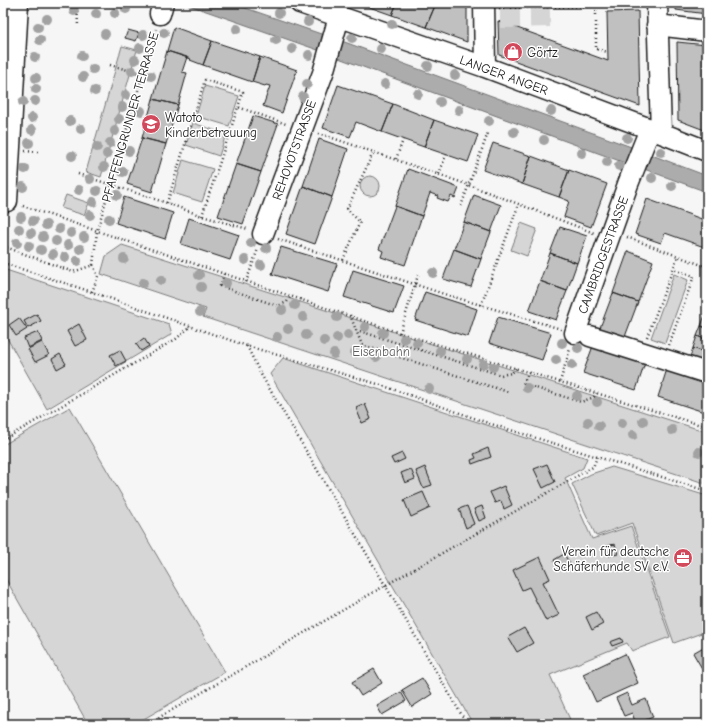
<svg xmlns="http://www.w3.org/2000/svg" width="710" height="727" font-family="'Comic Neue',sans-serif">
<rect width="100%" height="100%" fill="#f6f6f6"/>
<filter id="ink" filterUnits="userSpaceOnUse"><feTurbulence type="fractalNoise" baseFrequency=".025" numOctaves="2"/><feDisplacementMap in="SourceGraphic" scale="8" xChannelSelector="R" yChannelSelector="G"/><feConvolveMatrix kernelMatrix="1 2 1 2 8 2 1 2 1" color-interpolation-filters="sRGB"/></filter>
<g filter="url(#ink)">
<path fill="#d6d6d6" stroke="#797979" d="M122,46L137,50L101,177L86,172Z
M205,86L239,96L229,126L196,116Z
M193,123L226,134L219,156L186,145Z
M183,160L213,169L202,202L173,193Z
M360 186a10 10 0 1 1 20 0a10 10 0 1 1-20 0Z
M66,195L89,203L84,215L61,208Z
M521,223L537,229L527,256L511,250Z
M122,245L707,432V484L203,317L206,309L101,274L106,256Z
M3,269L169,324L172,334L47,409L3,331Z
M674,274L688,280L665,343L651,338Z
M283,358L587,458L583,468L565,478L592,539L631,526L670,637L632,651L627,643L550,675L572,724H473L270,374Z
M70,407L225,672L135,724H88L3,574V445Z
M612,467L707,496V631L674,643L632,523L596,536L572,484L591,474Z"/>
<path fill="#acacac" stroke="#727272" d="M183,3H231L324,35L318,50Z
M339,40L634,148L628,164L333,56Z
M649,154L707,176V192L644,169Z"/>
<path fill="#c0c0c0" stroke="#1c1c1c" d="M358,3H397L392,15Z
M397,3H434V8L426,27L392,15Z
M434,3H467V42L426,27L434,8Z
M676,3H707V14L676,10Z
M638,11L640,106L499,55L498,21L608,61L607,12Z
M174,27L212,41L203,65L190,60L191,59L167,51Z
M128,30L139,33L136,41L125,38Z
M212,41L260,57L252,82L203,65Z
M677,42L707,45V73H705L707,131L678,120Z
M167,51L187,57L182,72L187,73L178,105L153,99Z
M260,57L297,70L282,113L263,106L270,86L266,85L265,86L252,82Z
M338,85L393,104L382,132L356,122L350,137L323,128Z
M153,99L178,105L166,144L142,138Z
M393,104L434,120L424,147L382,132Z
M253,116L278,124L261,172L236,164Z
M434,120L478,135L468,162L424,147Z
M142,138L166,144L152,192L127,184Z
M319,139L348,149L332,197L303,186Z
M493,143L531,156L522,184L483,170Z
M531,156L569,170L559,197L522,184Z
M236,164L261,172L243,224L218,216Z
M408,169L459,188L455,198L451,196L448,202L437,198L438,196L430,193L422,216L395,206Z
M569,170L607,184L591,227L564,217L569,201L559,197Z
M303,186L332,197L315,244L286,234Z
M474,195L501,205L491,232L464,222Z
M124,197L173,213L165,239L116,223Z
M647,199L707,221V248L665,233L661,243L635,234Z
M395,206L422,216L405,265L381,257L383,251L379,249Z
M189,218L239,235L230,260L181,244Z
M464,222L491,232L481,259L454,249Z
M560,227L587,236L577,263L550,253Z
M281,247L337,264L328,292L272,274Z
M454,249L481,259L471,287L443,279Z
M628,251L653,261L638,302L613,293Z
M550,253L577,263L567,291L540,281Z
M353,270L404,286L394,313L344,297Z
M540,281L567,291L556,320L529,311Z
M425,292L477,309L468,337L415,320Z
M613,293L638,302L623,342L598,333Z
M37,314L41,321L28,328L24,321Z
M705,315H707V328L701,326Z
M498,317L551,333L542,360L489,343Z
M19,318L27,329L16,336L9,325Z
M79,324L87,340L75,346L67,331Z
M701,326L707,328V340L697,336Z
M38,332L42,341L28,348L24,338Z
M697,336L707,340V353L693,348Z
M144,338L149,346L141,351L136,344Z
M42,342L49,355L35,362L28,349Z
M593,346L645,363L636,390L583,373Z
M693,348L707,353V366L689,360Z
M120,350L126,361L116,366L110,355Z
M60,354L66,364L57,369L52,359Z
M667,369L707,382V413L658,397Z
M365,404L371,419L362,423L356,408Z
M488,448L491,457L472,464L471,460L476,458L474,454Z
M402,453L405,459L394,464L391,458Z
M547,464L555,482L543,488L534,469Z
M425,467L432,485L423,488L416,471Z
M411,469L415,479L405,483L401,473Z
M504,486L512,505L504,509L501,501L495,503L490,492Z
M423,492L430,508L411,517L404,500Z
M467,506L474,524L466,528L459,509Z
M482,506L486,518L479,521L474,509Z
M615,544L618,554L609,556L606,546Z
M564,554L570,564L559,570L554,560Z
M540,557L550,579L543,582L559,615L546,621L529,587L522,590L513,570Z
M596,612L603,624L592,630L586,617Z
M524,628L533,643L517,652L508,637Z
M621,638L623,642L612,646L610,642Z
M707,645V677L693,653Z
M625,654L638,683L596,702L583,674Z
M374,669L382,683L361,696L352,682Z
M422,678L432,694L412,707L402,690Z
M401,692L406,701L382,715L377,706Z
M627,693L632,705L646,699L653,717L636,724L632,713L624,716L616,698Z"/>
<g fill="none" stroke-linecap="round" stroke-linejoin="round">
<path stroke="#d5d5d5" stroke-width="20" stroke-dasharray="20 10" stroke-linecap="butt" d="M500,18L556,17"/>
<g stroke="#1c1c1c" stroke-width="23">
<path id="minor" d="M300,3L485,67L661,133L707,151
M484,3L485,67
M657,3L661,133
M160,14L163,3
M657,25L707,31
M7,201L18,3
M263,234L323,73L339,17
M575,333L628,184L650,129
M590,336L707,373"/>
</g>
<path stroke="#1c1c1c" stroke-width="2.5" stroke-dasharray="1 3" stroke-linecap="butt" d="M77,3L78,26
M135,3L146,7
M596,6V49L608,52
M499,8L642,5
M110,65L142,74
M318,133L469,185L594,233
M25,151L38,152
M396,159L403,140
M78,174L167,203L202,216L248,229
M439,174L446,155
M167,203L205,80L243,92L238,107
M23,206L400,333L707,427
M461,206L488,133
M202,216L238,107L286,124
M627,237L707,267
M278,239L444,294L561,329
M3,246L73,272L93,265L97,231L156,29
M343,260L360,222L347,209L374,151
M3,263L92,292L247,346L381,385L488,423L707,491
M224,274L220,286L278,306L287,302L291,296
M246,282L258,249
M92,292L98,276L93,265
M481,305L519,204
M350,315L362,345L508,392
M356,330L501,375L512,373L516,368
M400,333L419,272
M647,337L678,256
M669,345L694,276L673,269
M247,346L259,371L467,724
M529,372L523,384L581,402L594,397L596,393
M560,382L570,349
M3,440L176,339L191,326
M148,724L386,585L593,467L597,457"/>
<use href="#minor" stroke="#fff" stroke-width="20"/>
</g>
<g fill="#a2a2a2">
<circle cx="126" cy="9" r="5"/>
<circle cx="74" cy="11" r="5"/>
<circle cx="115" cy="13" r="5"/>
<circle cx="279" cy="13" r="5"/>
<circle cx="96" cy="14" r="5"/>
<circle cx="47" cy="19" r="5"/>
<circle cx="308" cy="22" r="5"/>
<circle cx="392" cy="24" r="5"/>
<circle cx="38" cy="27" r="5"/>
<circle cx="237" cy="29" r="5"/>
<circle cx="164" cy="33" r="5"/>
<circle cx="105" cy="34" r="5"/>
<circle cx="143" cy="35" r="5"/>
<circle cx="352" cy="38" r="5"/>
<circle cx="40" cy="40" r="5"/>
<circle cx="276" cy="40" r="5"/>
<circle cx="140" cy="48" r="5"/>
<circle cx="292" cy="49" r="5"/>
<circle cx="381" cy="49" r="5"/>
<circle cx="309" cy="55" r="5"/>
<circle cx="82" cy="56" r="5"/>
<circle cx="35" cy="57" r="5"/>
<circle cx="135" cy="60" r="5"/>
<circle cx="428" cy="66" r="5"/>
<circle cx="93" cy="69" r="5"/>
<circle cx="132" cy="71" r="5"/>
<circle cx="455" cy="75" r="5"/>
<circle cx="151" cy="76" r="5"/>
<circle cx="83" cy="77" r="5"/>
<circle cx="36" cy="78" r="5"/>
<circle cx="307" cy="84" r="5"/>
<circle cx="385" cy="84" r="5"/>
<circle cx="36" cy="89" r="5"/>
<circle cx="95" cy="91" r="5"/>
<circle cx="418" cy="94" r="5"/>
<circle cx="126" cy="95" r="5"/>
<circle cx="303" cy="97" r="5"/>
<circle cx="35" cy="101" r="5"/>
<circle cx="23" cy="102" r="5"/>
<circle cx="440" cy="102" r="5"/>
<circle cx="122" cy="107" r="5"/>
<circle cx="459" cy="110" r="5"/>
<circle cx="141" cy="111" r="5"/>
<circle cx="551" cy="111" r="5"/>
<circle cx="32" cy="118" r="5"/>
<circle cx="119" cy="119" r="5"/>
<circle cx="70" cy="121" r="5"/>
<circle cx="489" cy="121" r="5"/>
<circle cx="81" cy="129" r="5"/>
<circle cx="32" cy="130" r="5"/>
<circle cx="115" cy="131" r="5"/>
<circle cx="514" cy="132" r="5"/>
<circle cx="627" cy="138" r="5"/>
<circle cx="544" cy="140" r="5"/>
<circle cx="29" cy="143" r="5"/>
<circle cx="110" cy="143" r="5"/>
<circle cx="97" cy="147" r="5"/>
<circle cx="129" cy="151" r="5"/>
<circle cx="661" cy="152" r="5"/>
<circle cx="582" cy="153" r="5"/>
<circle cx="107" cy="154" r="5"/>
<circle cx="72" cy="156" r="5"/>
<circle cx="607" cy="162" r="5"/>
<circle cx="619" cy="166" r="5"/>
<circle cx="104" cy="167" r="5"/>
<circle cx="25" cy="169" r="5"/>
<circle cx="123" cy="172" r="5"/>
<circle cx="652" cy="178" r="5"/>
<circle cx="90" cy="179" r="5"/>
<circle cx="672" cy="186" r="5"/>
<circle cx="23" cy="187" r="5"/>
<circle cx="79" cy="190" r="5"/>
<circle cx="97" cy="191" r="5"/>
<circle cx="117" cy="195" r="5"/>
<circle cx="93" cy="202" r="5"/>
<circle cx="90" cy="215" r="5"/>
<circle cx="21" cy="217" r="5"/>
<circle cx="109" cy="219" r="5"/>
<circle cx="33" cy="221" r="5"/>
<circle cx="46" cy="225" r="5"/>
<circle cx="19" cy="229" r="5"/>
<circle cx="59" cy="229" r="5"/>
<circle cx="31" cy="233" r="5"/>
<circle cx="71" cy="233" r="5"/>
<circle cx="43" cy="237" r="5"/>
<circle cx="84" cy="237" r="5"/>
<circle cx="56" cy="241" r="5"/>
<circle cx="17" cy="243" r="5"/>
<circle cx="251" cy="243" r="5"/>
<circle cx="68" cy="245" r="5"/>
<circle cx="29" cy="246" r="5"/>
<circle cx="266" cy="248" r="5"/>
<circle cx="80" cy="249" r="5"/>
<circle cx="41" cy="250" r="5"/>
<circle cx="53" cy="254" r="5"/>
<circle cx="65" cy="257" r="5"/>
<circle cx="124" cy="259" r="5"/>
<circle cx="245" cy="260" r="5"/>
<circle cx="77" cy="261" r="5"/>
<circle cx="261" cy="265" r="5"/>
<circle cx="433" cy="273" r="5"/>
<circle cx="199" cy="275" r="5"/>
<circle cx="161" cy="280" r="5"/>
<circle cx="143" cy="283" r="5"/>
<circle cx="226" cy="283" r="5"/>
<circle cx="201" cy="287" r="5"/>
<circle cx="295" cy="305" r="5"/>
<circle cx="282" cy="310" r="5"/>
<circle cx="200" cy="312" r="5"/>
<circle cx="303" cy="317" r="5"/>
<circle cx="337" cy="317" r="5"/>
<circle cx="365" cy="327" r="5"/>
<circle cx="288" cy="329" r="5"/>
<circle cx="383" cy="333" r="5"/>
<circle cx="306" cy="335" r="5"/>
<circle cx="348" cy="335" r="5"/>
<circle cx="277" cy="337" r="5"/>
<circle cx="337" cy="338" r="5"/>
<circle cx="404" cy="339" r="5"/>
<circle cx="324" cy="341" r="5"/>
<circle cx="417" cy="343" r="5"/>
<circle cx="562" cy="343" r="5"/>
<circle cx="578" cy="348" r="5"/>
<circle cx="440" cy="351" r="5"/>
<circle cx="355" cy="353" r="5"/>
<circle cx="334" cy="354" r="5"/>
<circle cx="376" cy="357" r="5"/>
<circle cx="467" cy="359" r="5"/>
<circle cx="556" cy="360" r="5"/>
<circle cx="483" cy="364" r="5"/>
<circle cx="572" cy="365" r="5"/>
<circle cx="493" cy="367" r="5"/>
<circle cx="527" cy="388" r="5"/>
<circle cx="429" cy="389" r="5"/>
<circle cx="577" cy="396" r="5"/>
<circle cx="597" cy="402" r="5"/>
<circle cx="643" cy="421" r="5"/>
<circle cx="588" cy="422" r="5"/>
<circle cx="622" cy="423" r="5"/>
<circle cx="599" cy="426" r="5"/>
<circle cx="672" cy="430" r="5"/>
<circle cx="633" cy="435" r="5"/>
<circle cx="699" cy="452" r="5"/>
</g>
</g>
<defs>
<g id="shop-disc" transform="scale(1)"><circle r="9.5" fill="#d1495b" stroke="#fff"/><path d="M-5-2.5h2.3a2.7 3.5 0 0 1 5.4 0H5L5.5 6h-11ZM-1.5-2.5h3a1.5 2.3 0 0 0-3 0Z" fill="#fff"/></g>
<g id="school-disc" transform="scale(1)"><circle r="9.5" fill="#d1495b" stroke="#fff"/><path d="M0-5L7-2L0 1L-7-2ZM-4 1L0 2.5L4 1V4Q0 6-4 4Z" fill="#fff"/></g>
<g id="office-disc" transform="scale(1)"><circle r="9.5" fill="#d1495b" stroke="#fff"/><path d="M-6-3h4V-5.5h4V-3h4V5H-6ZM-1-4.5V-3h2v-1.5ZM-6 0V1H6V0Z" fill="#fff"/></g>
</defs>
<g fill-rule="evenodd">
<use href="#shop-disc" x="513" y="52"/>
<use href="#school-disc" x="151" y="124"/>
<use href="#office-disc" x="683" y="558"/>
</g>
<g text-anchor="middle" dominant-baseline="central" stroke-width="3" stroke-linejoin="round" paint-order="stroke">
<g font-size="13" fill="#1c1c1c" stroke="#fff" text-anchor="start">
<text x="527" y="52">Görtz</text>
<text x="165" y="117">Watoto<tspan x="165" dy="15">Kinderbetreuung</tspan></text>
<text x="669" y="551" text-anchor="end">Verein für deutsche<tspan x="669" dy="15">Schäferhunde SV e.V.</tspan></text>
</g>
<g font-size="13" fill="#1c1c1c" stroke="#fff">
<text transform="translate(504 75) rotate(20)">LANGER ANGER</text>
<text transform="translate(130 117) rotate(-74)">PFAFFENGRUNDER TERRASSE</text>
<text transform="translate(294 150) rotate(-70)">REHOVOTSTRASSE</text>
<text transform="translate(603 255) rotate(-70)">CAMBRIDGESTRASSE</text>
</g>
<g font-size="13" fill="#5d5d5d" stroke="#fff">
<text x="381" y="351">Eisenbahn</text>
</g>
</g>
<rect width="710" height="727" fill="none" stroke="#fff" stroke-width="16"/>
<rect x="8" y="8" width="694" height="711" fill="none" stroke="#1c1c1c" stroke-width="1.5" filter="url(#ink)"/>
</svg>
